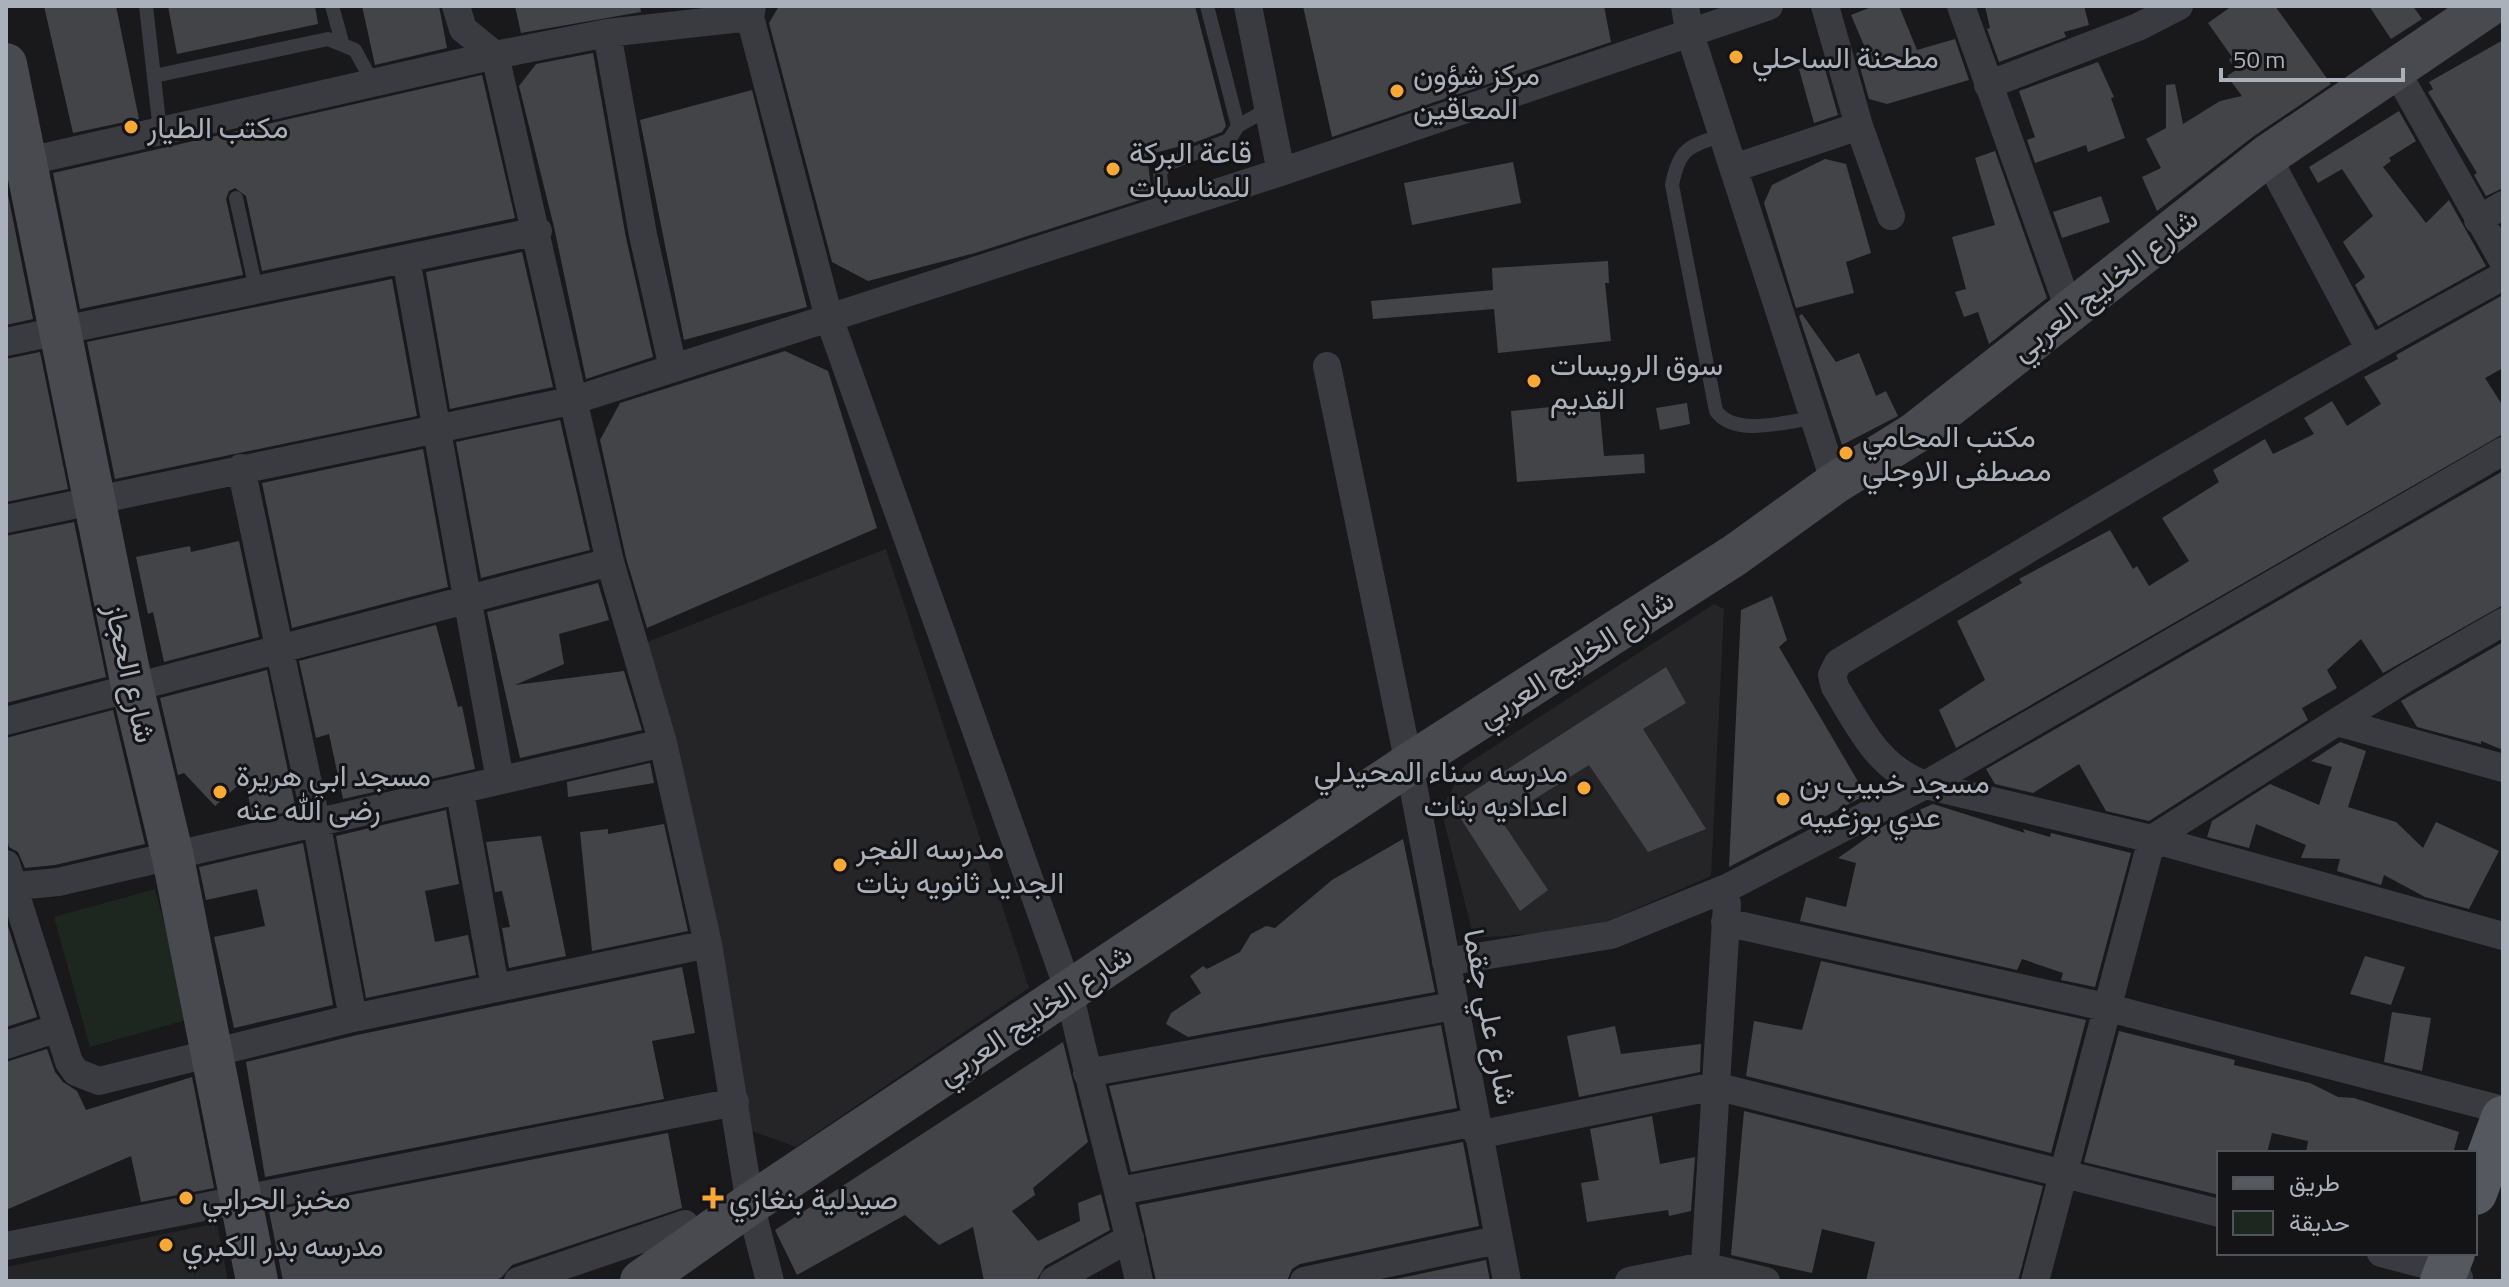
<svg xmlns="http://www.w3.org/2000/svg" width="2509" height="1287" font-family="'Titillium Web',Vazirmatn,sans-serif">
<rect width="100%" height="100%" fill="#19191b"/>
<path fill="#252528" d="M886,549L1029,988L796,1147L749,1130L637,646Z
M1714,604L1724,609L1711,876L1587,930L1474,938L1441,810L1464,766Z
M217,1223L228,1281H6V1267Z"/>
<path fill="#1e271f" d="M155,889L190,1019L90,1047L54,917Z"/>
<path fill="#434448" d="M44,6H116L139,119L73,133Z
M168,6H315L318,24L177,54Z
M362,6H439L447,48L375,65Z
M515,6H640L641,12L521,33Z
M779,6H1195L1226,126L1222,132L1196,142L1147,155L1152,196L975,253L868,281L832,262L769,23Z
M1303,6H1604L1611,42L1332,137Z
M1874,6H1899L1917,50L1955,39L1969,80L1887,104L1869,99L1856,53L1866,50L1851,15Z
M1985,6H2084L2089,25L2064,32L2066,37L1999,62L1987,29L1990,28Z
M2232,6H2275L2331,84L2254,136L2157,211L2142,177L2161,168L2146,139L2166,128V85L2175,84L2183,124L2220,101L2242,96L2227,76L2236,70L2229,60L2232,57L2208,23Z
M2369,6H2413L2422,19L2391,39Z
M2503,40V188L2486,196L2474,175L2477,173L2428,92L2433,89L2429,82Z
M593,53L626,238L653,357L586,379L554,227L519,86L536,64Z
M1823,62L1838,115L1814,123L1799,69Z
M2098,62L2114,97L2111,98L2125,138L2088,152L2086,145L2035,163L2027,140L2035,137L2019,91Z
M482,75L515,218L262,271L246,196L235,188L229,191L226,199L243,275L80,309L53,173Z
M752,90L807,307L684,340L640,120Z
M2399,111L2416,141L2389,158L2391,161L2383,167L2426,223L2449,200L2486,266L2378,326L2355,285L2365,277L2343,242L2373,216L2342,169L2318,183L2309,167Z
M1995,151L2047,298L1989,344L1978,312L1964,317L1955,292L1966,289L1952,237L1995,225L1975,158Z
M1825,159L1846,164L1871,253L1846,262L1854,293L1796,308L1764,203L1772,185Z
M1513,162L1521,203L1412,225L1404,183Z
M6,185L33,319L6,325Z
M2101,196L2110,222L2062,238L2053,212Z
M522,252L553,387L450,409L426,272Z
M1608,261L1609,283H1605L1611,341L1498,353L1494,309L1373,319L1371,301L1493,290L1492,268Z
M392,279L417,416L115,479L87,342Z
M2503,295V368L2485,378L2503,406V434L1956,748L1939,710L1985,680L1957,621L2022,583L2019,579L2110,530L2133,569L2137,566L2149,586L2189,561L2162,518L2219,482L2213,470L2265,439L2273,454L2314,434L2304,418L2332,401L2347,426L2381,404L2364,377L2398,359L2396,355Z
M1802,314L1836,362L1859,353L1876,396L1886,391L1898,416L1842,445L1799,316Z
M785,351L828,371L877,528L647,628L626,558L600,440L620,403Z
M40,352L68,489L6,502V359Z
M1599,402L1604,456L1644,454L1645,473L1517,482L1511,411Z
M1687,403L1690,424L1660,430L1656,408Z
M560,420L590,550L481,578L456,442Z
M423,449L448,587L292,628L262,483Z
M2503,471V605L2383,673L2361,639L2327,670L2337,688L2302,708L2308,720L2149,821L2106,811L2079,764L2033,793L1995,784L1986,769Z
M74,522L106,677L6,703V536Z
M239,541L259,637L164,662L153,612L148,614L136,557L190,546L191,552Z
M598,583L609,620L559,634L564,664L515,685L624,671L642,730L520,758L487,612Z
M1772,596L1787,640L1779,647L1866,795L1729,867L1741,610Z
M436,625L458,707L462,706L475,769L343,799L329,734L316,738L299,661Z
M2503,642V750L2481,741V744L2417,727L2401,701Z
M1666,667L1686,703L1643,729L1706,829L1648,852L1589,765L1501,820L1548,890L1520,911L1452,805Z
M267,670L296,810L253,820L245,779L215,806L184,773L178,775L160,698Z
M113,710L145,844L55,865L25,868L18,852L9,847L6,835V738Z
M2340,742L2366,751L2348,807L2396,822L2423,848L2436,822L2499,851L2469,909L2425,897L2384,875L2381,885L2337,871L2340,859L2301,858L2306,845L2256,824L2249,848L2207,837L2212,821L2270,784L2319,805L2332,767L2311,761Z
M650,763L654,783L568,797L567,782Z
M1933,804L2025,833L2023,829L2050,837L2051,833L2131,853L2095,987L2061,980L2063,973L2022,959L2017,970L1800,921L1806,897L1846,907L1856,863L1838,858L1885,825Z
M446,810L459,884L425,891L435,942L468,935L476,975L366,998L336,836Z
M664,824L688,931L592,951L580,832L608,829V834Z
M541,836L566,956L509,968L502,928L510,927L502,891L495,892L486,842Z
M1403,839L1435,992L1188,1037L1166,1024L1171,1013L1201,993L1190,976L1203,966L1207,969L1240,952L1251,934L1266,926L1275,928L1332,880Z
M303,843L333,1005L234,1028L214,937L265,926L257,889L206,900L199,867Z
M6,920L37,1017L6,1027Z
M2365,956L2405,967L2391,1005L2350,994Z
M1821,961L2086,1020L2051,1153L1746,1076L1754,1021L1802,1030Z
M682,967L695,1033L652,1041L664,1099L265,1177L246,1062L357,1035Z
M2392,1012L2431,1018L2422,1071L2384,1062Z
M1441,1025L1457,1108L1131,1172L1109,1086Z
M1615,1026L1621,1054L1701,1044L1700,1072L1579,1097L1567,1036Z
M2119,1031L2235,1060L2234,1065L2310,1083L2338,1097L2354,1098L2459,1132L2453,1153H2306L2308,1141L2272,1133L2267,1153H2219V1195L2084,1162Z
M1063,1042L1088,1142L1033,1188L1035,1195L1012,1211L1038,1241L1080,1221L1078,1203L1101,1194L1110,1230L1045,1266L1036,1281H984L973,1227L939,1245L905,1215L797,1275L775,1230Z
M47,1049L55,1072L63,1082L77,1091L86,1110L192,1077L214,1188L141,1202L131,1156L6,1210V1062Z
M1744,1111L2043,1186L2018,1281H1866L1875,1242L1822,1229L1812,1273L1731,1255Z
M1652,1116L1660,1164L1695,1157L1691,1211L1669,1216L1668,1210L1587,1222L1581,1183L1599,1180L1590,1129Z
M668,1133L682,1208L512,1265L501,1278L491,1281H283L269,1211Z
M1463,1142L1479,1226L1300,1264L1292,1269L1287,1281H1156L1139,1205Z
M1486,1260L1490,1281H1386Z"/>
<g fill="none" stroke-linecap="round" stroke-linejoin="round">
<path stroke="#3a3b40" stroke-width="14" d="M146,6L160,131
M332,6L342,42
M154,76L328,39L355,50L373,83
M1238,126L1268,109
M1723,135C1689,146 1679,148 1672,185L1716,411C1736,438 1785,421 1815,418
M236,198L256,289
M1164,210L1160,173L1165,165L1229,140L1238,126L1207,6"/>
<path stroke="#3a3b40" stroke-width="28" d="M456,6L463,29L495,55L610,562L663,743L708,944L750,1204L770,1281
M752,6L750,17L829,318L1069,991C1090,1088 1118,1183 1139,1281
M1248,6L1281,172
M1685,6L1689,31L1835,483
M1825,6L1859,126L1891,216
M1961,6L2069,309
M607,33L643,235L673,368
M2394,67L2503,261
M1988,85L2138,27L2179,6
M2267,156L2369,348
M11,165L495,55L607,33L750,17
M1734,168L1859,126
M2478,220L2503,205
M406,259L500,780
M2503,276C2278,398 2058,531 1838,663L1832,675L1835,687C1861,729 1877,767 1925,785L2152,839L2503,936
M6,342L538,231
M1327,366L1409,764L1507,1281
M241,468L316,821L353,1018
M6,519L575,400L1281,172L1769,6
M6,721L610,562
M2337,722L2503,768
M460,792L495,987
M6,864L69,1062L76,1072L99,1081L353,1018L708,944
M6,887L58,882L663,743
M1725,922L2105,1007L2503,1110
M1446,962L1611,935L1729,887L1925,785L2503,451
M6,1045L58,1028
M1087,1073L1453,1006
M1478,1135L1715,1086L2219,1213
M1120,1191L1476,1122
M6,1246L735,1102
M2381,1253L2446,1270L2459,1278
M518,1281L685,1224
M1053,1281L1130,1238
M1304,1281L1497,1240
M1629,1281L1704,1266L1766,1281
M1704,1281L1727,904
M2035,1281L2152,839L2406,678L2503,622"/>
<path stroke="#484a50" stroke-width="42" d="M6,64L132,686L172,853L257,1281
M641,1281L750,1204L1409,764L1735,555L1835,483L1915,433L2267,156L2488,6"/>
<path stroke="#56585f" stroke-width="44" d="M2475,1193L2503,1118
M2442,1281L2453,1253"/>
</g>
<g fill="#f9a833" stroke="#141416" stroke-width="3">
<circle cx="1736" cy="57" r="8"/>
<circle cx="1397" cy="91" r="8"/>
<circle cx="131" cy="127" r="8"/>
<circle cx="1113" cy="169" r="8"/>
<circle cx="1534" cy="381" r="8"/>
<circle cx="1846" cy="453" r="8"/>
<circle cx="1584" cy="788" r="8"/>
<circle cx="220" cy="792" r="8"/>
<circle cx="1783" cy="799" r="8"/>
<circle cx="840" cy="865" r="8"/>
<circle cx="186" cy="1198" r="8"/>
<path d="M709 1186h8v8h8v8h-8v8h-8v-8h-8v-8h8z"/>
<circle cx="166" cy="1245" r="8"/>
</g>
<g text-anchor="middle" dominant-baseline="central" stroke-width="6" stroke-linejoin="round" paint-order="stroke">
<g font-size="30" fill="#abb1bb" stroke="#141416" text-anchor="start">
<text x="1752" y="57">مطحنة الساحلي</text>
<text x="1413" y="74">مركز شؤون<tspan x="1413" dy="34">المعاقين</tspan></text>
<text x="147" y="127">مكتب الطيار</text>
<text x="1129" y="152">قاعة البركة<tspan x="1129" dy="34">للمناسبات</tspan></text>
<text x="1550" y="364">سوق الرويسات<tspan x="1550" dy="34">القديم</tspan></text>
<text x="1862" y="436">مكتب المحامي<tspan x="1862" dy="34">مصطفى الاوجلي</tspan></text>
<text x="1568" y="771" text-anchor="end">مدرسه سناء المحيدلي<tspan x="1568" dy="34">اعداديه بنات</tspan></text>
<text x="236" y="775">مسجد ابي هريرة<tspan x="236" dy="34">رضى الله عنه</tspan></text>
<text x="1799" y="782">مسجد خبيب بن<tspan x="1799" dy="34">عدي بوزغيبه</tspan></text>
<text x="856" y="848">مدرسه الفجر<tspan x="856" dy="34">الجديد ثانويه بنات</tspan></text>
<text x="202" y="1198">مخبز الحرابي</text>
<text x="729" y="1198">صيدلية بنغازي</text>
<text x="182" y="1245">مدرسه بدر الكبري</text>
</g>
<g font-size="30" fill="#abb1bb" stroke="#141416">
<text transform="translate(2104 284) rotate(-38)">شارع الخليج العربي</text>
<text transform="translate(1575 658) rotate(-33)">شارع الخليج العربي</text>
<text transform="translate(131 673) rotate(77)">شارع الحجاز</text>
<text transform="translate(1034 1014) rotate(-34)">شارع الخليج العربي</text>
<text transform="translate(1491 1017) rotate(79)">شارع علي جقما</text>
</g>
</g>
<rect width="2509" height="1287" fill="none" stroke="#abb1bb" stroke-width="16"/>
<rect x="2217" y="1151" width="260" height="104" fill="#141416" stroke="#505358" stroke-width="2"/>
<rect x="2233" y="1177" width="40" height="12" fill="#56585f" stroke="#505358" stroke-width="2"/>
<text x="2289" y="1191" font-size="24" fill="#abb1bb">طريق</text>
<rect x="2233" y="1211" width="40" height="24" fill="#1e271f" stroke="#505358" stroke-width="2"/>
<text x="2289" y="1231" font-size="24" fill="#abb1bb">حديقة</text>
<path d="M2221 68v12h182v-12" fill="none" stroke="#abb1bb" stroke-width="4"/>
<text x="2233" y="68" font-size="24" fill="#abb1bb" stroke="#141416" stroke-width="6" paint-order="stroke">50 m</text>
</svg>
